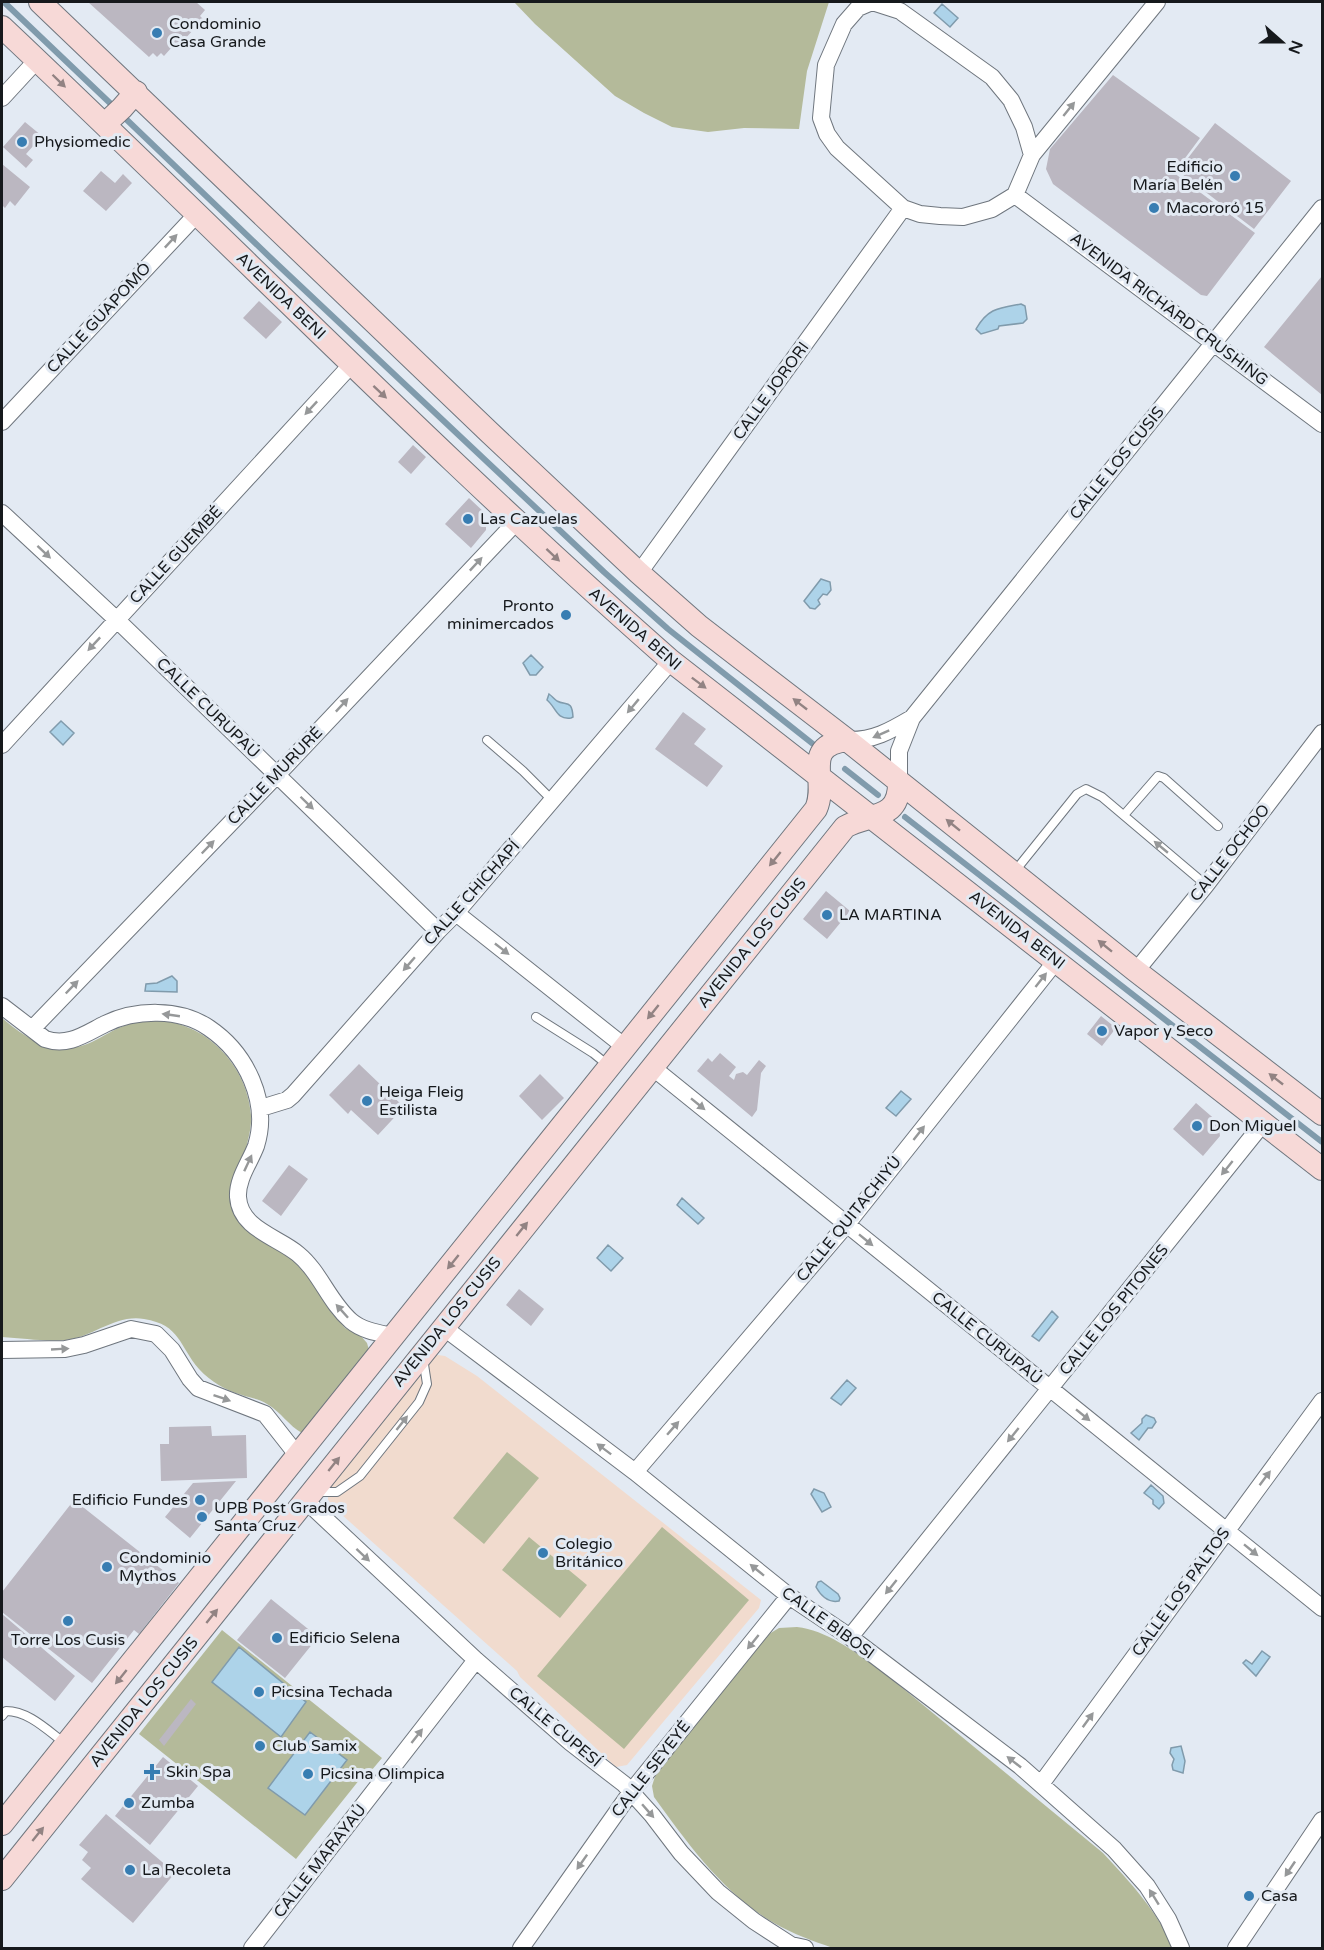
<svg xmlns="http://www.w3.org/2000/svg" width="1324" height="1950" font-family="'Varela Round',sans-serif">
<rect width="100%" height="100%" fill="#e3eaf3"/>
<path fill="#f1dbce" d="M438,1355L445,1356L477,1376L761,1600L759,1608L627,1765L616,1767L520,1677L517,1671L332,1506L328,1500V1488L429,1357Z"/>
<path fill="#b4ba9a" d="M514,2H829L807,71L799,129L744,128L708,132L672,127L644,113L615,96L535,24Z
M2,1018C20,1033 37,1046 62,1048C92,1050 106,1029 134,1023C192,1009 247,1058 251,1115C252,1129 247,1141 245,1155C242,1177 243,1201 241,1223L253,1235L291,1258L319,1289L334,1315L345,1328L360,1335L367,1343L369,1350L302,1433C289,1426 281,1412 267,1404C260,1399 250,1398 242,1395C225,1390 211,1382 199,1369C179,1346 181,1325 144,1319C116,1314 93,1337 66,1340C45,1342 22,1338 2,1337Z
M507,1452L539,1478L484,1544L453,1518Z
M662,1527L749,1600L624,1749L537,1676Z
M529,1537L587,1585L560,1618L502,1570Z
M797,1627C826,1630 853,1651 877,1667L1103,1853C1130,1882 1158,1912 1173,1948H833C813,1941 793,1934 774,1923C723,1893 688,1844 654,1797L652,1786L657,1770L769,1634L779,1628Z
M222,1630L382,1758L371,1771L368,1769L296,1859L139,1734Z"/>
<path fill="#add3e9" stroke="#809bac" stroke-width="1.5" d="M942,4L958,18L950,27L934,13Z
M1021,304L1025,306L1027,319L1023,323L999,326L998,329L981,334L976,329C988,308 999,308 1021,304Z
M821,579L830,582L831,590L827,595L823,594L818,600L820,604L815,609L810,608L804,601Z
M531,655L543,667L536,675H530L523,663Z
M549,694C552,696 554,699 557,701C566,706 572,699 573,717L571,718C556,720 556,707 547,700Z
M61,721L74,733L63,745L50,732Z
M172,976L177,981V992L145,991L146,984L157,983Z
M901,1091L911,1099L896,1116L886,1108Z
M682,1198L704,1218L698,1224L677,1205Z
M608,1245L623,1258L611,1271L597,1258Z
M1052,1311L1058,1317L1039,1341L1032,1336Z
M847,1380L856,1388L841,1405L831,1398Z
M1146,1415L1154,1418L1156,1422L1152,1428H1148L1139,1440L1131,1433L1142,1423V1419Z
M1151,1485L1163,1496L1164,1503L1159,1509L1153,1504V1500L1144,1493Z
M814,1489L824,1493L831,1507L822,1512L811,1494Z
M821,1581L838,1594L840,1598L839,1601C829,1603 821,1596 816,1587L818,1582Z
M239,1647L306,1702L281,1737L212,1682Z
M1262,1651L1270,1657L1256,1676L1243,1663L1246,1660L1252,1664Z
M310,1732L347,1760L305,1815L268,1788Z
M1181,1746L1185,1761L1183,1773L1173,1770L1172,1765L1174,1759L1170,1753L1171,1748Z"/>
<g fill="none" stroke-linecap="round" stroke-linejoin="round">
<path stroke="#809bac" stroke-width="6" d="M4,2L111,104
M127,120L277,264L604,572L668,629L813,744
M845,769L878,795
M905,817L1322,1142"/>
</g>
<path fill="#bbb7c1" d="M88,2H196L205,10L200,16L203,19L175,50L172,47L164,56L161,53L157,57L153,53L149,57Z
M1113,75L1200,138L1174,173L1255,233L1207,296L1201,295L1053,184L1046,169L1050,149Z
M25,122L42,136L26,154L33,160L26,168L3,147Z
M1215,123L1291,181L1254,229L1178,171Z
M2,164L30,187L15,206L10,201L5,208L2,205Z
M101,171L115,183L123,174L132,183L106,211L83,191Z
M1322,276V395L1264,347Z
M259,301L282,322L266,339L243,318Z
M413,445L426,457L411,474L398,462Z
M469,498L486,514V530L471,548L445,524Z
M683,712L706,729L694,744L723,766L707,787L655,749Z
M826,891L850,911L827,939L803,919Z
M1101,1016L1116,1028L1102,1046L1087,1034Z
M720,1053L736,1067L729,1076L734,1080L736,1074L743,1072L747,1075L759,1060L766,1066L761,1073L757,1110L752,1117L697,1071L708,1058L712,1062Z
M359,1064L404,1107L378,1135L351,1110L348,1114L329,1095Z
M540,1074L564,1098L542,1120L519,1096Z
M1196,1103L1218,1122L1220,1136L1203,1156L1173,1129Z
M289,1165L308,1179L281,1216L262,1201Z
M519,1289L544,1309L531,1326L506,1305Z
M211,1426L212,1436L246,1435L247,1478L161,1481L160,1444H169V1427Z
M236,1481L190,1538L165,1517L193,1483Z
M74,1500L179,1583L139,1634L134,1630L92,1683L2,1612V1592Z
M271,1599L318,1637L285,1678L237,1640Z
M2,1614L75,1676L55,1701L2,1657Z
M191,1699L196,1704L164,1746L159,1740Z
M163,1757L198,1786L150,1845L115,1816Z
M106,1814L175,1873L133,1923L81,1879L91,1868L82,1860L88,1852L79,1845Z"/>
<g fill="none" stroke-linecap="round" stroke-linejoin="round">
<g stroke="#6f767e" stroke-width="10">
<path id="lane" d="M487,740L523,771L552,800
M1124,815L1158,776L1164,778L1218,826
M1015,871L1077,794L1086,789L1102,797L1206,885
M536,1017L593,1053L609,1066
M317,1492H337L360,1476L419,1402L427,1384L423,1358
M2,1716L6,1711C29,1711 48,1731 66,1744"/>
</g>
<g stroke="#6f767e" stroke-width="18">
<path id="street" d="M872,2L900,11L992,77L1011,100L1024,127L1032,155L1015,195L992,209L963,217L940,216L920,214L903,208L837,148L827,134L821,118L826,65L844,24L858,8Z
M2,98L37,60
M1032,155L1157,2
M1015,195L1322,424
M2,422L197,214
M2,513L117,620L438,931
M639,573L903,208
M847,740C873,741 890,731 912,718
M2,745L351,365
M899,782V751L912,718L1322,208
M456,913L625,1047
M1136,971L1206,885L1322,733
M2,1006L45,1039C68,1047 85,1034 105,1024C136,1009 180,1008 209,1028C246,1053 270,1102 256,1146C250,1162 237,1179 238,1197C240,1229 278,1237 298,1254C320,1272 329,1302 351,1321C363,1331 379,1333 393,1336
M32,1029L277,775L517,521
M652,1067L1322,1608
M261,1108L287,1100L293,1095L438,931L456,913L671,661
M443,1327L635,1472L789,1596L850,1637L1020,1766L1114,1849L1147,1886L1168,1919L1181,1948
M2,1350L65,1349L84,1345L131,1329L156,1334L172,1350L190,1379L198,1388L265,1414L298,1456
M635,1472L847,1224L1056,961
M305,1500L476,1660L571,1743L624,1784L652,1815L681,1853L718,1892L754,1921L791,1945L805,1948
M850,1637L1264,1122
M1041,1784L1322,1401
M252,1948L476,1660
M521,1948L631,1792L789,1596
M1236,1948L1322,1820"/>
</g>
<g stroke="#6f767e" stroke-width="24">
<path id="secondary" d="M40,2L490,433L639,573L699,626L847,740L1136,971L1322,1114
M2,27C225,237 440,458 671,661L1322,1169
M105,124L122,108L136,92
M2,1824L816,809C829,780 800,746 847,740
M2,1879L845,827C869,813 900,821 899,782"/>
</g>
<use href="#lane" stroke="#fff" stroke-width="8"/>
<use href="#street" stroke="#fff" stroke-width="16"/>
<use href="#secondary" stroke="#f7d9d7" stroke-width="22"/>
</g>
<defs><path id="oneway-solid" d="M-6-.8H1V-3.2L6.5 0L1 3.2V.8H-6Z" transform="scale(1.5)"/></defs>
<g fill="#928383">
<use href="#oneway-solid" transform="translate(59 81) rotate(44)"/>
<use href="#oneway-solid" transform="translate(380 392) rotate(43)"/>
<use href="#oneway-solid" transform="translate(553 555) rotate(43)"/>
<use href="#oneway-solid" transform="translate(699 683) rotate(37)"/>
<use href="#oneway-solid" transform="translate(800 704) rotate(-142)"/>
<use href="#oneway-solid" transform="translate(953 825) rotate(-141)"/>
<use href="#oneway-solid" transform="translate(775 859) rotate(129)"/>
<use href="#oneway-solid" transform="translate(1105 946) rotate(-141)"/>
<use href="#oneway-solid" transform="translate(653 1012) rotate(129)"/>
<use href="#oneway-solid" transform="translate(1276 1079) rotate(-142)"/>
<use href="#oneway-solid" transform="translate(522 1229) rotate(-51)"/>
<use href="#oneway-solid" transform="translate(453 1262) rotate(129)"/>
<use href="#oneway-solid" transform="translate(334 1464) rotate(-51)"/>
<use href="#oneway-solid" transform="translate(212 1616) rotate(-51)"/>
<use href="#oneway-solid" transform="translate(121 1677) rotate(129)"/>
<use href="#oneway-solid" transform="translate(38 1834) rotate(-51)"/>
</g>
<g fill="#969899">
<use href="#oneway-solid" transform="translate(1069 109) rotate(-51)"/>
<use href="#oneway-solid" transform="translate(171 241) rotate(-47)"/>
<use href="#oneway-solid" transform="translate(311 408) rotate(133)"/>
<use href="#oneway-solid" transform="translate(44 552) rotate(43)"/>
<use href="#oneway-solid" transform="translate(476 564) rotate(-47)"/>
<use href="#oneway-solid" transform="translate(94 644) rotate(133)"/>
<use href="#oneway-solid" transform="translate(342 705) rotate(-47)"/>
<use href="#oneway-solid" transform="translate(633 706) rotate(130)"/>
<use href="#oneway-solid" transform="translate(881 734) rotate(156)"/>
<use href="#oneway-solid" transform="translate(307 803) rotate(44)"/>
<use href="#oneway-solid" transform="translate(208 847) rotate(-46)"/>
<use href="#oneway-solid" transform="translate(1161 847) rotate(-140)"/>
<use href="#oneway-solid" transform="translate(502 949) rotate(38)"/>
<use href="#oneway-solid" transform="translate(409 964) rotate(131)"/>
<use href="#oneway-solid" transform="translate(1041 980) rotate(-52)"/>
<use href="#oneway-solid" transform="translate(72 987) rotate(-46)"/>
<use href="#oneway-solid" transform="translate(171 1015) rotate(-172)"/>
<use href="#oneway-solid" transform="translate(698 1104) rotate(39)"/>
<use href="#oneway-solid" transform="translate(919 1133) rotate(-52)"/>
<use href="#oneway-solid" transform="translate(248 1163) rotate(-65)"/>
<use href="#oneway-solid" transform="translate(1227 1168) rotate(129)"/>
<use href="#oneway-solid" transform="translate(866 1240) rotate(39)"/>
<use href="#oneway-solid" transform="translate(342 1311) rotate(-132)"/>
<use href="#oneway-solid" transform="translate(60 1349) rotate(-3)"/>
<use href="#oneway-solid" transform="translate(222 1398) rotate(19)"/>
<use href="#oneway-solid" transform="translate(1083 1415) rotate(39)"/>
<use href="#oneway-solid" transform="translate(402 1423) rotate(-52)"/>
<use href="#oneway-solid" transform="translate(673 1428) rotate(-49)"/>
<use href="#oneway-solid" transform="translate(1013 1435) rotate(129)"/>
<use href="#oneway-solid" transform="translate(604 1449) rotate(-143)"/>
<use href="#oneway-solid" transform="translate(1265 1478) rotate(-53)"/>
<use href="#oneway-solid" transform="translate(1251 1550) rotate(39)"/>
<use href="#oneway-solid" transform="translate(363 1555) rotate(43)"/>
<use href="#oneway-solid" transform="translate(757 1570) rotate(-141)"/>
<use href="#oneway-solid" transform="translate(891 1587) rotate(129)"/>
<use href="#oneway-solid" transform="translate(753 1642) rotate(129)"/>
<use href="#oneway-solid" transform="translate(1088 1720) rotate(-54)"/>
<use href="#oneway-solid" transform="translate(417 1736) rotate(-52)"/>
<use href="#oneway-solid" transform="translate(1014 1762) rotate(-142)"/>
<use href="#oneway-solid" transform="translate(648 1811) rotate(49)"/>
<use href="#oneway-solid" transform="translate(582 1862) rotate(125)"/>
<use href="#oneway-solid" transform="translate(1290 1869) rotate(124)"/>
<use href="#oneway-solid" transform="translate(1154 1897) rotate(-122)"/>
</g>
<g fill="#377db2" stroke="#e3eaf3" stroke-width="2">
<circle cx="157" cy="33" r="6"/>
<circle cx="22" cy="142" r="6"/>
<circle cx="1235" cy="176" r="6"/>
<circle cx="1154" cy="208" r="6"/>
<circle cx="468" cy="519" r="6"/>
<circle cx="566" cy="615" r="6"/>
<circle cx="827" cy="915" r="6"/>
<circle cx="1102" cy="1031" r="6"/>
<circle cx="367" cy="1101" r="6"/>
<circle cx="1197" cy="1126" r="6"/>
<circle cx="200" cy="1500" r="6"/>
<circle cx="202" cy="1517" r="6"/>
<circle cx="543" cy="1553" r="6"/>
<circle cx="107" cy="1567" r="6"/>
<circle cx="68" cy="1621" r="6"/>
<circle cx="277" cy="1638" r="6"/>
<circle cx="259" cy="1692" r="6"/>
<circle cx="260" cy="1746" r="6"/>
<path d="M149 1763h6v6h6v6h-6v6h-6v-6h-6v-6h6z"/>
<circle cx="308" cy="1774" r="6"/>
<circle cx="129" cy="1803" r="6"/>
<circle cx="130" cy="1870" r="6"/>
<circle cx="1249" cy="1896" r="6"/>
</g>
<g text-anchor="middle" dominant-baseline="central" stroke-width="6" stroke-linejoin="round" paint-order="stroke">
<g font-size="16" fill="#16191c" stroke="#e3eaf3" text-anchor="start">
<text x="169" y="24">Condominio<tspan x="169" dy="18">Casa Grande</tspan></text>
<text x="34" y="142">Physiomedic</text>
<text x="1223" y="167" text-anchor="end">Edificio<tspan x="1223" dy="18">María Belén</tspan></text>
<text x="1166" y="208">Macororó 15</text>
<text x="480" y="519">Las Cazuelas</text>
<text x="554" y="606" text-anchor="end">Pronto<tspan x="554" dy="18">minimercados</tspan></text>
<text x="839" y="915">LA MARTINA</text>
<text x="1114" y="1031">Vapor y Seco</text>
<text x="379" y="1092">Heiga Fleig<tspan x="379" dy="18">Estilista</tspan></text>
<text x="1209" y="1126">Don Miguel</text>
<text x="188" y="1500" text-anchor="end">Edificio Fundes</text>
<text x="214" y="1508">UPB Post Grados<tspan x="214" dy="18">Santa Cruz</tspan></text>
<text x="555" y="1544">Colegio<tspan x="555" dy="18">Británico</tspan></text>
<text x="119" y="1558">Condominio<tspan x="119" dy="18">Mythos</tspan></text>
<text x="289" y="1638">Edificio Selena</text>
<text x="68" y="1640" text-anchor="middle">Torre Los Cusis</text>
<text x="271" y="1692">Picsina Techada</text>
<text x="272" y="1746">Club Samix</text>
<text x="166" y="1772">Skin Spa</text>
<text x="320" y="1774">Picsina Olimpica</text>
<text x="141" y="1803">Zumba</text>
<text x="142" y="1870">La Recoleta</text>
<text x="1261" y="1896">Casa</text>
</g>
<g font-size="16" fill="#16191c" stroke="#e3eaf3">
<text transform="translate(281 296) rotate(44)">AVENIDA BENI</text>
<text transform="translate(1169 309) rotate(37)">AVENIDA RICHARD CRUSHING</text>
<text transform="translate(99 318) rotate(-47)">CALLE GUAPOMÓ</text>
<text transform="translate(771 391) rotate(-54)">CALLE JORORI</text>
<text transform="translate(1117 463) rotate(-51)">CALLE LOS CUSIS</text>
<text transform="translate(176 555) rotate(-47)">CALLE GUEMBÉ</text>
<text transform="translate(635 629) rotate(41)">AVENIDA BENI</text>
<text transform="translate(208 708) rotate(44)">CALLE CURUPAÚ</text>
<text transform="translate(275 776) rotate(-46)">CALLE MURURÉ</text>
<text transform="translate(1230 853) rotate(-52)">CALLE OCHOO</text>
<text transform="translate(472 893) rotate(-48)">CALLE CHICHAPÍ</text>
<text transform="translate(1017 930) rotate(38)">AVENIDA BENI</text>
<text transform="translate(752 943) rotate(-51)">AVENIDA LOS CUSIS</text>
<text transform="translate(849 1219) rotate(-51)">CALLE QUITACHIYÚ</text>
<text transform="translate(1114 1310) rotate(-51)">CALLE LOS PITONES</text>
<text transform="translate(447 1322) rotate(-51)">AVENIDA LOS CUSIS</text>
<text transform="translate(987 1338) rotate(39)">CALLE CURUPAÚ</text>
<text transform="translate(1181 1592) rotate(-54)">CALLE LOS PALTOS</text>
<text transform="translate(828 1623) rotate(36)">CALLE BIBOSI</text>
<text transform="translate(144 1702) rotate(-51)">AVENIDA LOS CUSIS</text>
<text transform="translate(555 1727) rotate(40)">CALLE CUPESÍ</text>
<text transform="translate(651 1769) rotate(-52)">CALLE SEYEYÉ</text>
<text transform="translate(320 1861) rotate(-52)">CALLE MARAYAÚ</text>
</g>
</g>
<rect width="1324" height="1950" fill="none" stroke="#16191c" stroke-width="6"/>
<g transform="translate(1282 42) rotate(111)" stroke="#e3eaf3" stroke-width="4.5" paint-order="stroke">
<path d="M0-4.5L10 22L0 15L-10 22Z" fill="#16191c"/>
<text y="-9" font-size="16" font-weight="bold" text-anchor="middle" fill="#16191c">N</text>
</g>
</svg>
